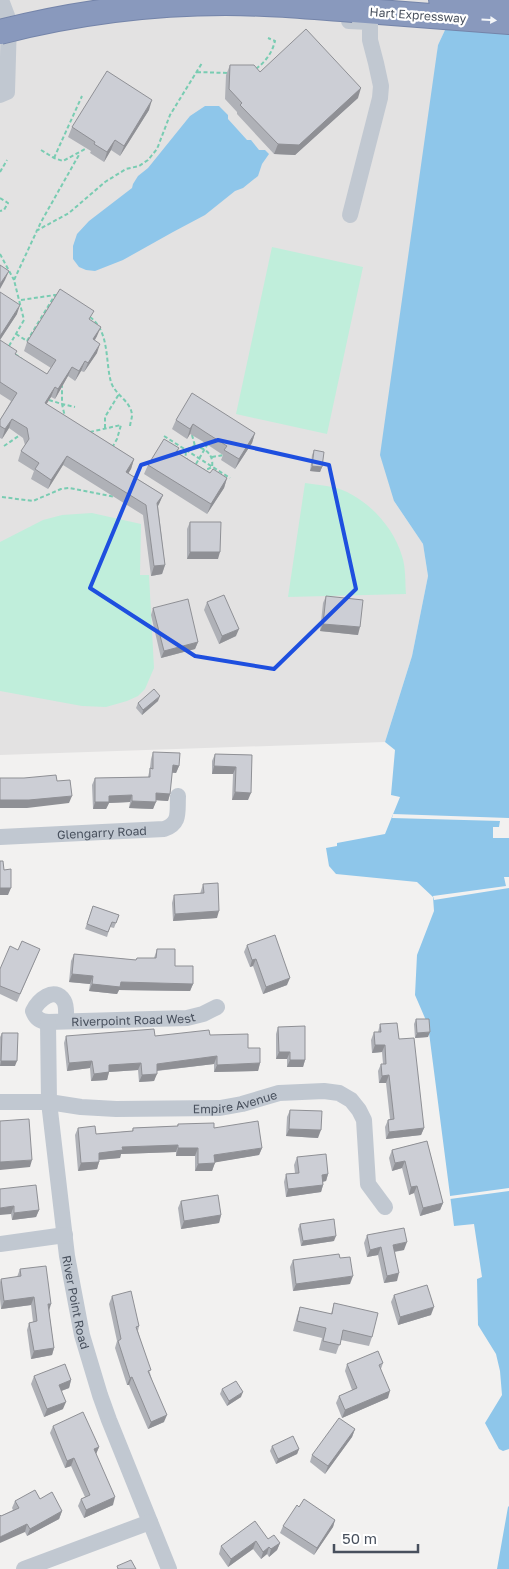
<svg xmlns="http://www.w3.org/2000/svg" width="509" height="1569" font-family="'Golos Text',sans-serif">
<rect width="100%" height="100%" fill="#f2f1f0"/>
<path fill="#e3e2e2" d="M0,0H431L434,13L445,30L438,45L394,501L423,544L428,576L412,656L385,742L0,755Z"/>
<path fill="#c0eedb" d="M272,247L363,267L327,434L236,414Z
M305,483C319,485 335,486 347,492C372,504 394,529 402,556C406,568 405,582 406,594L288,597Z
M92,513L141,524L140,575H149L154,668L145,689L138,696L127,701L106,707L82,706L0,691V542L43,520L62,515Z"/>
<path fill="#8ec6ea" d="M509,0V1449L503,1451L499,1449L485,1423L502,1395L500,1371L496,1354L478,1325L477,1279L482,1277L474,1224L454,1226L428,1025L415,995L417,955L434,911L433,897L417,882L336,874L329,866L326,848L337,846V843L385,834L400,797L391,795L395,750L385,742L412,656L428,576L423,544L394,501L380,455L438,45L445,30L434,13Z
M205,106H219L228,115V119L247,140H251L259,150H265L269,154L262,164L258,176L243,188L235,191L205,215L173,232L123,260L95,271L86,270L79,267L73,259V246L77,234L89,221L132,188L133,184L138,176L148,168L190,116Z
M509,1506V1569H497L508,1507Z"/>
<path fill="#f2f1f0" d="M393,814L509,818V838H493V827H499L500,821L392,818Z
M504,877H509V888L434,900L433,896L506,886Z
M509,1188V1191L450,1199V1196Z"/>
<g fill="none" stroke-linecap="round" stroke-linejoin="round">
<g stroke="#7484a9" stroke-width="26">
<path id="highway" d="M441,0L509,5
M353,10L509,22"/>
</g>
<path stroke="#79ccb2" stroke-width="2" stroke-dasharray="4 2.5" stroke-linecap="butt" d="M256,69C266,61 272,53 275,41L268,38
M197,72L227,73
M41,150L54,158L63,161L87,148
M54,158L82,96
M0,172L7,160
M0,198L8,203L4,210L0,211
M36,231L69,213L105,182L126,169L139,166L148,160L157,149L170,115L202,63
M0,254L14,280
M21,300L55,295
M90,317C110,332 105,361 111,382C115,395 131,401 132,415C132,419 130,423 130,427
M16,334L27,341
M27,341L55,295L59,296
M9,346L24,320L14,280L41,222L80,153
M15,354L23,360
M61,384L62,386V404L75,407
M49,400L62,404L65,417
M105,428V417L119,394
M90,432L121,425L117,439L113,446
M192,435L195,446
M164,436L230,478
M4,446L20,435
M194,446C205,448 214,454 212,467C200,475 183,465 186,450Z
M212,457L224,455
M196,464L207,445
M2,497L33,501L61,489L69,488L115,497"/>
<g stroke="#c1c8d1" stroke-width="16">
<path d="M349,21L370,22V40L376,63L381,86L380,98L350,215"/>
<path d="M0,95L7,92L9,21L1,0"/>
<path id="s1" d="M0,837L164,829C181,823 177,812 178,796"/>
<path id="s2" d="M66,1021C66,1015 67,1006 64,1001C54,985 38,1001 33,1011C36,1019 40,1021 48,1022L187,1018L203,1014L217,1007"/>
<path id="s3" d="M48,1022L49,1102L67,1256L82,1335L100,1395L109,1420L169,1569"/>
<path id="s4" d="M0,1102H49L81,1107L116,1109L220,1108L242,1104L279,1093L324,1091L339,1093L351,1100L359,1110L364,1120L368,1184L385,1207"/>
<path d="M0,1244L65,1235"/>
<path d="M24,1569L150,1522"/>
</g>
<use href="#highway" stroke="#8999bd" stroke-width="24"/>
<g stroke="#7484a9" stroke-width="26" stroke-linecap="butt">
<path id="highway-bridge" d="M0,32C86,10 176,0 265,4C295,5 324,8 353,10"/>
</g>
<use href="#highway-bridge" stroke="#8999bd" stroke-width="24"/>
</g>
<path fill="#afb1b7" d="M230,65L260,72L358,98L295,155L274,154L237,114V112L225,99L226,75Z
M149,110L120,156L111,150L104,162L90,153L91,151L68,137L72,127Z
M0,292L17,314L0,340L16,355L47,374L51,368L24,351L27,342L90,320L97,336L95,340L97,353L84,372L81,371L75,381L68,376L55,399L51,397L46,404L134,459L131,469L128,473L163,495L158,506L165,565L162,574L151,576L143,515L63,465L48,489L31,479L34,471L18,461L21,451L25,445L23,438L9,428L2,439L0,438V420L11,401L0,394Z
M176,420L255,433L252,443L235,469L221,460L223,455L202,441L190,434L187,439L172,429Z
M179,448L177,452L210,473L227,478L224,488L207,514L144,474L148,465Z
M314,450L322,467L320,472L310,471L312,455Z
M190,522L218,559H187V529Z
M326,596L358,635L320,631L323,603Z
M207,602L236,636L219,644L204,610Z
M153,608L198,642L195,649L161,658L151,615Z
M158,701L142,715L136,708L138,703Z
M153,752L179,766L176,773H172L170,794L168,801L156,800L153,809L129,808L130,802L109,803L106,809H93L92,785L95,778L148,777L150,768L151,759Z
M215,754L252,755L248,800H232L233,774H212V761Z
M203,884L217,918L173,921L172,903L174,895L200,894Z
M93,906L119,915L114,928L110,927L107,937L85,929Z
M247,945L287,985L263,994L253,966L250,967L244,952Z
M157,949L193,984L190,991L119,990L117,994L89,991L90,984L69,982L71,961L74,954L136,960L137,958H154Z
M18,950L37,956L17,1002L0,994V969Z
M416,1019L428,1037L415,1038L414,1024Z
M380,1024L399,1039L424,1128L421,1135L386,1139L385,1127L388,1120L390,1119L386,1083H379L378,1071L381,1064H383L382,1052L372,1053L371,1040L374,1032H378Z
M278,1027L305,1060L303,1067H287V1059H276V1034Z
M2,1033L15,1066H0V1037Z
M210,1035L248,1048L260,1063L258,1071L214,1072V1064L157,1071L154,1081L139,1082L138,1070L109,1072L107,1080L91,1081L90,1068L67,1071L64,1043L66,1036H155Z
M290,1110L318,1138L286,1136L287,1117Z
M178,1124L214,1128L262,1148L259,1155L215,1162L212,1171H195V1156H176V1152L121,1154L120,1158L99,1160V1162L97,1169L78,1171L75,1135L78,1128L96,1134L132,1131L133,1128L177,1126Z
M427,1141L443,1203L440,1210L420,1216L414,1193L409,1195L402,1168L392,1171L389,1158L392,1150Z
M297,1157L328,1174L326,1181L323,1182V1185L321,1192L286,1197L284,1182L286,1174L295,1173L294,1165Z
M0,1189L39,1210L36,1217L12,1220L11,1214Z
M181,1201L221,1215L219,1223L181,1229L178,1208Z
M300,1224L334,1241L301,1246L298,1229Z
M367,1235L404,1250L395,1252L397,1281L384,1283L378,1255L367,1257L364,1243Z
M293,1260L350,1284L293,1291L290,1267Z
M20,1269L49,1311L54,1348L52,1355L31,1359L27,1330L29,1323L33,1322L31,1305L1,1309L0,1299V1282L1,1279L17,1277Z
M394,1295L431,1315L398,1325L391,1302Z
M112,1296L139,1326L138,1331L164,1422L148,1429L129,1385H127L115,1348L117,1341L109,1304Z
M334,1303L372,1337L369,1346L341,1340L336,1354L319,1350L322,1338L293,1331L297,1316L300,1307L331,1314Z
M383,1363L381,1369L388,1398L342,1418L336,1403L339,1396L352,1390L345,1371L347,1364Z
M34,1376L71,1380L69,1388L61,1391L63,1409L44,1417L31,1384Z
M222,1389L241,1397L227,1406L220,1394Z
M53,1426L99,1447L96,1454L113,1505L84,1518L78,1506L81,1499L85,1497L71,1466L65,1468L50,1433Z
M355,1429L352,1437L325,1474L310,1462L312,1455Z
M272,1446L299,1449L297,1454L276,1464L270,1451Z
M40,1499L62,1511L59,1519L27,1536L25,1532L1,1516L13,1510L12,1508L15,1501Z
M299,1507L335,1520L333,1527L314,1555L280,1533L283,1526Z
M268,1539L280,1543L277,1550L269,1557L267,1554L261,1559L253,1549L228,1567L219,1554L221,1546Z"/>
<path fill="#8f9095" d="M361,88L358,98L295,155L274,154L278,144Z
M152,100L149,110L120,156L124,146Z
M115,140L111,150L104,162L107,152Z
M9,271L5,280L0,289V284Z
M20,305L17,314L0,340V336Z
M101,327L97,336L89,349L93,339Z
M100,344L97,353L84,372L88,363Z
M85,361L81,371L75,381L79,371Z
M72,367L68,376L55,399L58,389Z
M55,387L51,397L41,413L45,403Z
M12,419L9,428L2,439L5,429Z
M193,424L190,434L187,439L190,429Z
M255,433L252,443L235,469L239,459Z
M67,456L63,465L48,489L51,480Z
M134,459L131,469L123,482L126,472Z
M312,466L322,467L320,472L310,471Z
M227,478L224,488L207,514L211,504Z
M163,495L159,504L154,513L157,503Z
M190,552H220L218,559H187Z
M165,565L162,574L151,576L154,566Z
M323,624L360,627L358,635L320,631Z
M239,629L236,636L219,644L222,636Z
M198,642L195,649L161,658L164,651Z
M160,696L158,701L142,715L143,710Z
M173,765L179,766L176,773L170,772Z
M214,766L236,767L233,774H212Z
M235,792L251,793L248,800H232Z
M156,793L170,794L168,801L153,800Z
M132,795L130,802L109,803L106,809H93L95,802L109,796Z
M72,796L69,803L27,808H0V800Z
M132,801L156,802L153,809L129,808Z
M0,888H11L8,895H0Z
M219,911L217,918L173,921L175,914Z
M256,959L253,966L250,967L252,960Z
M72,974L93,976L90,984L69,982Z
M290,978L287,985L263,994L266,987Z
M121,982L193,984L190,991L119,990L117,994L89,991L92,984Z
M430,1032L428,1037L415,1038L417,1033Z
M375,1045H385L382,1052L372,1053Z
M279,1052H290L287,1059H276Z
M217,1056L214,1064L154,1071L157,1064Z
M290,1060H305L303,1067H287Z
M1,1061H17L15,1066H0Z
M92,1061L90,1068L67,1071L69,1063Z
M141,1063L138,1070L109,1072L107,1080L91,1081L94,1074L109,1065Z
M260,1063L258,1071L214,1072L217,1065Z
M157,1074L154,1081L139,1082L142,1075Z
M389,1075L386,1083H379L382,1076Z
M424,1128L421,1135L386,1139L389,1132Z
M289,1129L321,1130L318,1138L286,1136Z
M178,1145L176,1152L121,1154L120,1158L96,1160L99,1153L122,1147Z
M178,1148H198L195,1156H176Z
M262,1148L259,1155L212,1163L214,1155Z
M32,1160L30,1167L0,1170V1162Z
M405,1161L402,1168L392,1171L395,1163Z
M99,1162L97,1169L78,1171L81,1163Z
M215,1163L212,1171H195L198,1164Z
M328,1174L326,1181L319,1182L322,1175Z
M323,1185L321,1192L286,1197L288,1189Z
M417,1186L414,1193L409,1195L411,1187Z
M443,1203L440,1210L420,1216L423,1208Z
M14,1206L11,1214L0,1215V1208Z
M39,1210L36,1217L12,1220L14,1213Z
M221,1215L219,1223L181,1229L184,1221Z
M336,1236L334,1241L301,1246L303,1241Z
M407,1242L404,1250L391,1252L393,1245Z
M381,1247L378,1255L367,1257L370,1250Z
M399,1273L397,1281L384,1283L387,1276Z
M353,1276L350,1284L293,1291L296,1284Z
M34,1297L31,1305L1,1309L4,1301Z
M48,1304H51L49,1311Z
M434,1307L431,1315L398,1325L400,1317Z
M54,1348L52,1355L31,1359L34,1351Z
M132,1377L129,1385H127L130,1378Z
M71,1380L69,1388L56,1393L59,1385Z
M390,1391L388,1398L342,1418L345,1410Z
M243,1392L241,1397L227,1406L229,1401Z
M66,1402L63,1409L44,1417L47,1409Z
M167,1415L164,1422L148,1429L151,1422Z
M355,1429L352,1437L325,1474L328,1466Z
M99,1447L96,1454L94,1449Z
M299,1449L297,1454L276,1464L278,1459Z
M74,1458L71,1466L65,1468L67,1461Z
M115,1497L113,1505L84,1518L86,1510Z
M62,1511L59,1519L27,1536L30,1529Z
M335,1520L333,1527L314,1555L317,1548Z
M27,1524L25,1532L0,1543V1537Z
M256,1541L253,1549L228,1567L231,1559Z
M280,1543L277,1550L269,1557L271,1549Z
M269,1547L267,1554L261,1559L263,1552Z"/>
<path fill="#ccced5" stroke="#8f9095" d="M306,29L361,88L299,145L278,144L240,105L242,103L229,89L230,65H254L260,72Z
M107,71L152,100L124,146L115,140L107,152L94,144L95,142L72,127Z
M0,265L9,271L0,284Z
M60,289L94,311L89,319L101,327L93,339L100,344L88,363L85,361L79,371L72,367L58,389L55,387L45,403L134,459L126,472L163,495L157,503L165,565L154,566L146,505L67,456L51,480L35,469L39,463L21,451L29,439L27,428L12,419L5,429L0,426V420L17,393L0,382V340L17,351L15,354L47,374L56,360L27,342Z
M0,292L20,305L0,336Z
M192,393L255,433L239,459L224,450L227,446L205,432L193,424L190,429L176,420Z
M164,439L179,448L176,452L210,473L213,469L227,478L211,504L148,465Z
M314,450L324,452L322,467L312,466Z
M190,522H221L220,552H190Z
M224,595L239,629L222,636L207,602Z
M326,596L363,600L360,627L323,624Z
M188,599L198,642L164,651L153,608Z
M154,689L160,696L143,710L138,703Z
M153,752L180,753L179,766L173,765L170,794L156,793V802L132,801V795L109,796V802H95V778L150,777V768L153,769Z
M215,754L252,755L251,793L235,792L236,767L214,766Z
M56,775L57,781L70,780L72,796L29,800H0V778H24Z
M0,861H3L4,870L11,869V888H0Z
M218,883L219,911L175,914L174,895L204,893L203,884Z
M93,906L119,915L116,923L112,922L108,932L87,924Z
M275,935L290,978L266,987L256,959L252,960L247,945Z
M22,941L40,949L20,994L0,986V969L10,946L18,950Z
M157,949H175V966H193V984L121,982L120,987L92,984L93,976L72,974L74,954L136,960L137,958H156Z
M416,1019H429L430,1032L417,1033Z
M397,1023L399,1039L414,1038L424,1128L389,1132L388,1120L394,1119L389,1075L382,1076L381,1064H386L385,1045H375L374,1032H381L380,1024Z
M305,1026V1060H290V1052H279L278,1027Z
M154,1029L155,1036L209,1030L210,1035L248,1034V1048H260V1063L217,1065V1056L157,1064V1074L142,1075L141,1063L109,1065V1072L94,1074L92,1061L69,1063L66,1036Z
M2,1033H18L17,1061H1Z
M290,1110L322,1111L321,1130L289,1129Z
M29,1119L32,1160L0,1162V1121Z
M258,1121L262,1148L214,1155L215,1163L198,1164V1148H178V1145L122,1147L123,1150L99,1153V1162L81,1163L78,1128L95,1126L96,1134L133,1131V1128L178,1126V1124L214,1123V1128Z
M427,1141L443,1203L423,1208L417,1186L411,1187L405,1161L395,1163L392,1150Z
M326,1154L328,1174L322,1175L323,1185L288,1189L286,1174L299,1173L297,1157Z
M36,1185L39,1210L14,1213V1206L0,1208V1189Z
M218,1195L221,1215L184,1221L181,1201Z
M334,1219L336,1236L303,1241L300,1224Z
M404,1228L407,1242L393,1245L399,1273L387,1276L381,1247L370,1250L367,1235Z
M339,1254L340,1258L350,1257L353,1276L296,1284L293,1260Z
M46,1266L51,1304H48L54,1348L34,1351L29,1323L37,1321L34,1297L4,1301L1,1279L21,1276L20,1269Z
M427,1285L434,1307L400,1317L394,1295Z
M131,1291L139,1326L136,1327L151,1370L148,1371L167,1415L151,1422L132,1377L130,1378L118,1341L121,1339L112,1296Z
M334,1303L378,1313L372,1337L343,1330L340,1345L323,1341L326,1328L297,1321L300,1307L332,1314Z
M378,1351L383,1363L379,1365L390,1391L345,1410L339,1396L357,1388L347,1364Z
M65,1364L71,1380L59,1385L66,1402L47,1409L34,1376Z
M236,1381L243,1392L229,1401L222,1389Z
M83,1412L99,1447L94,1449L115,1497L86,1510L81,1499L90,1495L74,1458L67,1461L53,1426Z
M339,1418L355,1429L328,1466L312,1455Z
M293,1436L299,1449L278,1459L272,1446Z
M35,1490L40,1499L52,1492L62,1511L30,1529L27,1524L0,1537V1515L1,1516L19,1508L15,1501Z
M304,1499L335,1520L317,1548L283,1526L297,1505L299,1507Z
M255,1521L268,1539L274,1535L280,1543L271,1549L269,1547L263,1552L256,1541L231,1559L221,1546Z
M131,1560L136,1569H118L117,1566Z"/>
<defs><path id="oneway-solid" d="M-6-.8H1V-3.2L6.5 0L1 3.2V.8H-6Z" transform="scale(1.25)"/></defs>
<use fill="#f3f5f8" href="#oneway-solid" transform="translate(489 20) rotate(4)"/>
<path fill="none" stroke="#1e4fdf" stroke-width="4" stroke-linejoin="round" d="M218,440L329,465L356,589L274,669L195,656L90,588L141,465Z"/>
<g text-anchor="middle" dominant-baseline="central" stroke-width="4.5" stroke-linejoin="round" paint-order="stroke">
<g font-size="12" fill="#48505d" stroke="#fff">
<text transform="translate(418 15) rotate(4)">Hart Expressway</text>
<text stroke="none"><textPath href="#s1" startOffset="102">Glengarry Road</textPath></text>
<text stroke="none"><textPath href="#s2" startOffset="166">Riverpoint Road West</textPath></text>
<text stroke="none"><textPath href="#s4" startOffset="236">Empire Avenue</textPath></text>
<text stroke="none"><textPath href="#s3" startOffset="282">River Point Road</textPath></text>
</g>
</g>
<path d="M334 1544v8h84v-8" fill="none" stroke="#48505d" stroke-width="2.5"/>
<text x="342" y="1544" font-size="15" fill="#48505d" stroke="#ffffff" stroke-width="4" paint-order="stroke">50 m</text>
</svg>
